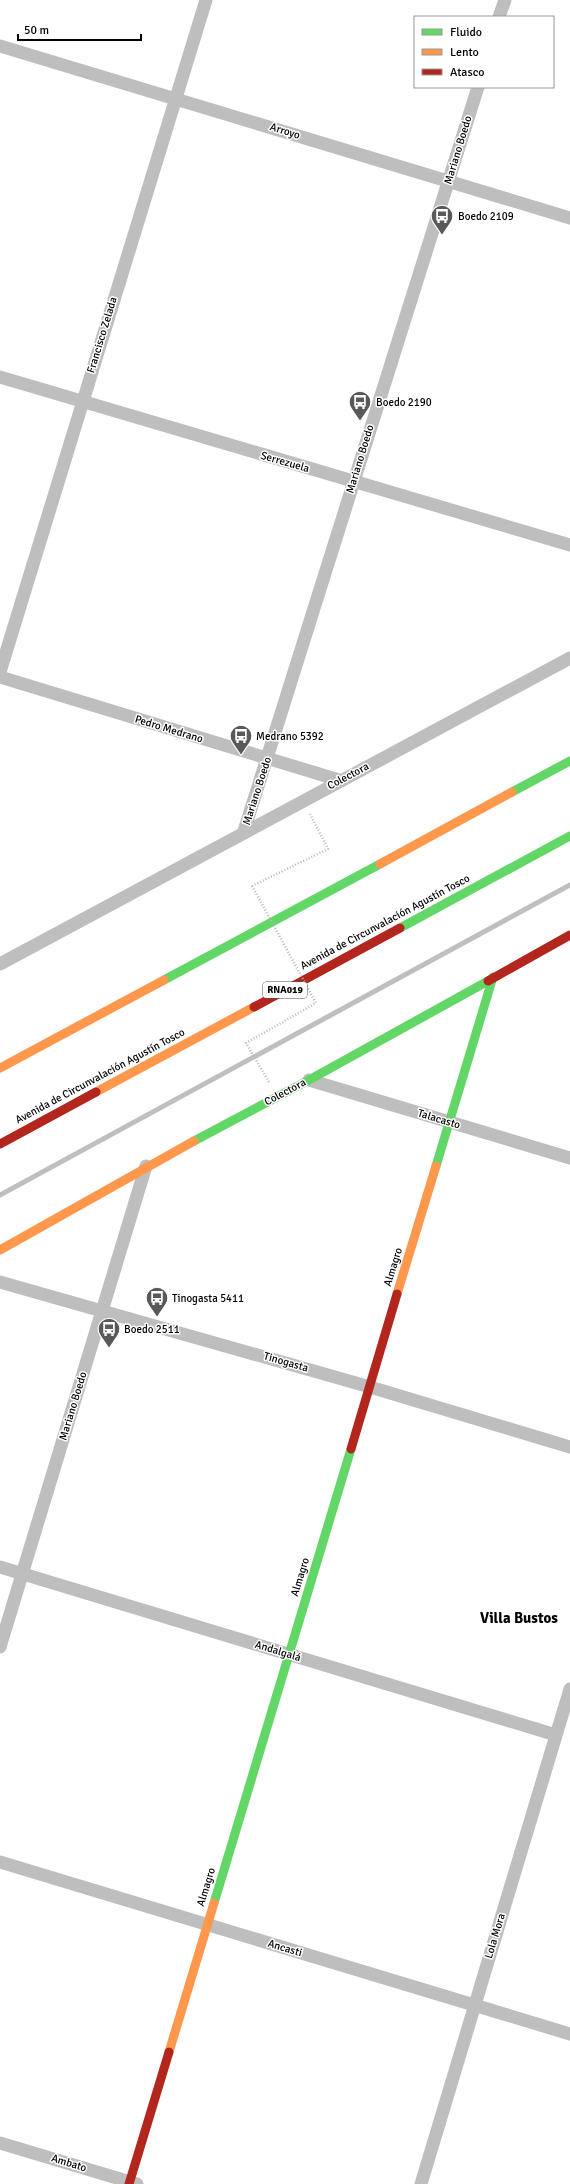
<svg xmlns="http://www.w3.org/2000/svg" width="570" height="2184" font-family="Signika,sans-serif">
<rect width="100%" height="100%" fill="#fff"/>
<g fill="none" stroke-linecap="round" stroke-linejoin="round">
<path stroke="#bfbfbf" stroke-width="5" d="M0,1195L570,885"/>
<path stroke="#b9b9b9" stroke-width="2.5" stroke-dasharray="1 2" stroke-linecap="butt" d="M252,886L328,849L310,814
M269,1082L246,1043L316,1003"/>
<path stroke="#bebebe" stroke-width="13" d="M499,17L505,0
M0,46L570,218
M0,377L570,545
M0,672L206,0
M0,677L339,780
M244,831L478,87
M0,964L570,658
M309,1080L570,1158
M0,1282L370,1387L570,1447
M0,1567L556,1735
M0,1647L146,1166
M0,1862L570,2034
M0,2143L137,2184
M421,2184L570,1689"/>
<path stroke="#63d668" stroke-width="9" d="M512,792L570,761
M400,928L570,836
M164,980L380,864
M194,1141L309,1080L488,981
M436,1166L493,977
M214,1903L351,1449"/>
<path stroke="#ff974d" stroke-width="9" d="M380,864L512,792
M0,1068L164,980
M96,1092L254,1007
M0,1250L194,1141
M397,1294L436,1166
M169,2052L214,1903"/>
<path stroke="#b3261e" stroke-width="9" d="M488,981L570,935
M254,1007L400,928
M0,1144L96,1092
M351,1449L397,1294
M129,2184L169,2052"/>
<path stroke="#b9b9b9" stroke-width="2.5" stroke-dasharray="1 2" stroke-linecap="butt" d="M252,886L316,1003"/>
</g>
<defs>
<g id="bus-pin" transform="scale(1.15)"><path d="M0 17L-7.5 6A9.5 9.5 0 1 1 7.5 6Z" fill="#595959" stroke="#fff"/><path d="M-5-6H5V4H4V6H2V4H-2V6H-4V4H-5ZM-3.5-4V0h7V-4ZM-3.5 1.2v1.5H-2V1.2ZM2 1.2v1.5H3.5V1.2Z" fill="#fff"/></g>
</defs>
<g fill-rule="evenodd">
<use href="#bus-pin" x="442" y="216"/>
<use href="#bus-pin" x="360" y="402"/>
<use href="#bus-pin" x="241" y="736"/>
<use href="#bus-pin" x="157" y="1298"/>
<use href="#bus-pin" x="109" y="1329"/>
</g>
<g text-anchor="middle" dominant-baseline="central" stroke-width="3" stroke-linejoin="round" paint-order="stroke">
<rect fill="#fff" stroke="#4c4c4c" stroke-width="1" x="263" y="982" width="44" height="16" rx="3"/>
<g font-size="10" font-weight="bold" fill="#000">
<text x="285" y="990">RNA019</text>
</g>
<g font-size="11" fill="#000" stroke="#fff">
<text transform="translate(285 131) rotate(17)">Arroyo</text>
<text transform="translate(458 150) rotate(-73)">Mariano Boedo</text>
<text transform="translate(102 335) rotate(-73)">Francisco Zelada</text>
<text transform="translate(360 459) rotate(-73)">Mariano Boedo</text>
<text transform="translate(285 462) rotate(16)">Serrezuela</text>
<text transform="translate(169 729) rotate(17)">Pedro Medrano</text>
<text transform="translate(348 776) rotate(-28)">Colectora</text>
<text transform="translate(257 791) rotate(-72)">Mariano Boedo</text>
<text transform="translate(385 922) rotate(-28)">Avenida de Circunvalación Agustín Tosco</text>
<text transform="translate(100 1076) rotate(-28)">Avenida de Circunvalación Agustín Tosco</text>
<text transform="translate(285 1092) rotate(-28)">Colectora</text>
<text transform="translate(439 1119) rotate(17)">Talacasto</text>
<text transform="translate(393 1267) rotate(-73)">Almagro</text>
<text transform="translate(286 1362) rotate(16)">Tinogasta</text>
<text transform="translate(73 1406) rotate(-73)">Mariano Boedo</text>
<text transform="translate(300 1577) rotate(-73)">Almagro</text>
<text transform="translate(278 1651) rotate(17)">Andalgalá</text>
<text transform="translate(206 1887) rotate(-73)">Almagro</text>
<text transform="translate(495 1936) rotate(-73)">Lola Mora</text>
<text transform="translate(285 1948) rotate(17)">Ancasti</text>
<text transform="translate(69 2163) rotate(17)">Ambato</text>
</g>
<g font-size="11" fill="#000" stroke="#fff" text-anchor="start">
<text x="458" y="216">Boedo 2109</text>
<text x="376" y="402">Boedo 2190</text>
<text x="256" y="736">Medrano 5392</text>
<text x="172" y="1298">Tinogasta 5411</text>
<text x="124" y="1329">Boedo 2511</text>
</g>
<g font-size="15" font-weight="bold" fill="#000" stroke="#fff">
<text x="519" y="1618">Villa Bustos</text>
</g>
</g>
<rect x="414" y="16" width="140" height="72" fill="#ffffff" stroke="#999999"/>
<rect x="422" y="29" width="20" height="6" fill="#63d668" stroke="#999999"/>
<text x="450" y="36" font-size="12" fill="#000000">Fluido</text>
<rect x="422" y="49" width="20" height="6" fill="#ff974d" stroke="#999999"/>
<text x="450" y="56" font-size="12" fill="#000000">Lento</text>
<rect x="422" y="69" width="20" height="6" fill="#b3261e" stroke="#999999"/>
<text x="450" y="76" font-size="12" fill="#000000">Atasco</text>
<path d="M18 34v6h123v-6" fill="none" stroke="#000000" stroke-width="2"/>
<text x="24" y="34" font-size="12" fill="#000000" stroke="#ffffff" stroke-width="3" paint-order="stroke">50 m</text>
</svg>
